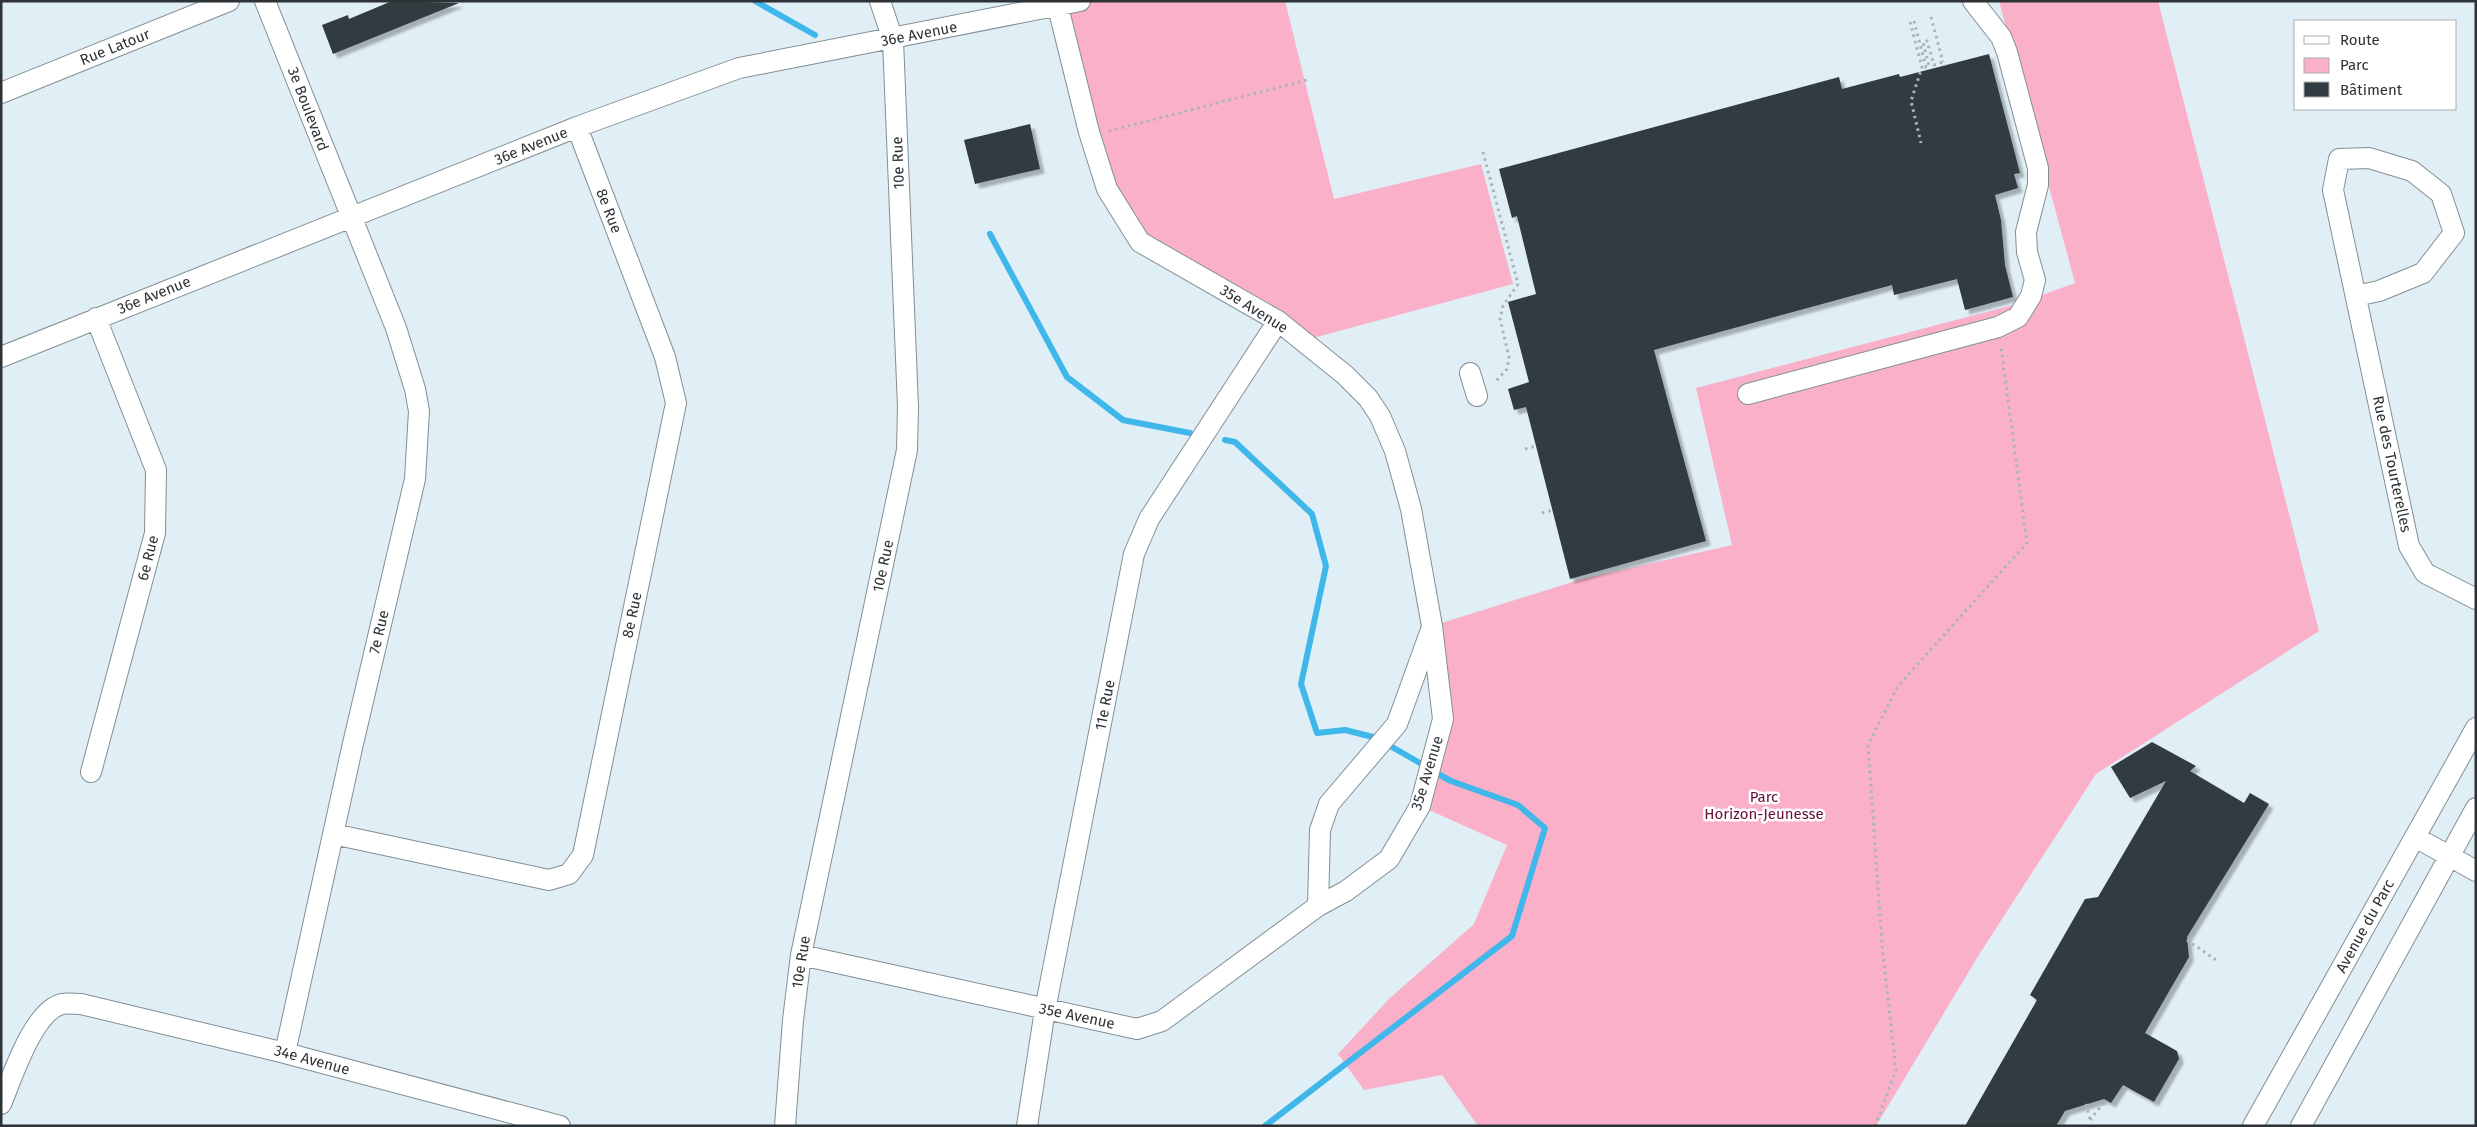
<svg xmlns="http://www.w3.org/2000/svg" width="2477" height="1127" font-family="'Fira Sans',sans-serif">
<defs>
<filter id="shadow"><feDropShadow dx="4.5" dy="4.5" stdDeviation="1" flood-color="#0004"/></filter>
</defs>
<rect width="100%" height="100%" fill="#e0eef5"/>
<path fill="#fbb0ca" d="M1080,1H1285L1334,199L1481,164L1513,284L1302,341L1140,242L1107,189L1058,7Z
M1999,1H2158L2319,631L2096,774L1980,953L1876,1126H1478L1442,1075L1364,1090L1338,1054L1389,999L1474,924L1507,845L1420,806L1443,719L1432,626L1582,579L1732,545L1696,388L2017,304L2075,283Z"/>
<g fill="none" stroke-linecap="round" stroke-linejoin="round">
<path stroke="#3fb7eb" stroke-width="6" d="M755,1L815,35
M990,234L1067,377L1123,420L1190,433
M1225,440L1235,442L1312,514L1326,566L1301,684L1317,733L1345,730L1377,738
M1392,747L1420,763
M1265,1126L1512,936L1545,828L1518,805L1451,781L1440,775"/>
</g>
<path fill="#303b41" filter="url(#shadow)" d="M392,1L459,3L333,54L322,25L348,15L349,19Z
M1989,54L2020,173L2014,174L2018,188L1995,195L2001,220L2005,265L2013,297L1965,310L1957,279L1894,295L1892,285L1654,350L1706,541L1570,579L1526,407L1514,410L1508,389L1529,382L1508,302L1536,294L1517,216L1512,218L1499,169L1839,77L1842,89L1899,74L1900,77Z
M1030,124L1040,169L975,184L964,140Z
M2152,742L2196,766L2190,771L2244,803L2250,793L2269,804L2187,937L2189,957L2145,1033L2177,1051L2179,1059L2154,1102L2123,1085L2111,1103L2104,1099L2065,1111L2056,1126H1965L2037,1000L2030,995L2085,899L2098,897L2166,781L2130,798L2111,767Z"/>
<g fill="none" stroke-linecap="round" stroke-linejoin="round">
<g stroke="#828f96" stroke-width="22">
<path id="minor" d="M265,1L396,328L415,389L419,411L415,479L352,748L285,1053
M1,93L229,1
M2356,296L2379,291L2423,273L2454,233L2441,194L2412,171L2369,158L2339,159L2333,190L2409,546L2425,573L2476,599
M1,357L577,127L739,68L1080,1
M1470,373L1477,396
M1748,394L1998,327L2018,317L2031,296L2035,280L2027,252L2026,232L2038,185V168L2007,52L2001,37L1973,1
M91,772L155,533L156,470L96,318
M333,834L549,880L569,874L583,855L676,403L665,357L577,127
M2415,837L2476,871
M1318,906L1320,830L1329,804L1397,724L1431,630
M801,955L1137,1029L1162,1021L1318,906L1346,891L1389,859L1420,806L1443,719L1432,626L1411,509L1395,451L1380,416L1368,398L1345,375L1278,321L1140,242L1107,189L1089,132L1058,7
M1,1104C12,1078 33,1011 62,1004C68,1003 76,1004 81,1004L285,1053L560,1126
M785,1126L793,1020L801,955L907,450L908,407L893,40L880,1
M1027,1126L1045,1010L1134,554L1149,519L1278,321
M2253,1126L2476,728
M2301,1126L2476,808"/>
</g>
<path stroke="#a8b4b9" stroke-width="3" stroke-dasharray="2.5 4" stroke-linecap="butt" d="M1931,17L1943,62
M1914,21L1926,67L1929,66L1923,42L1927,41L1934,65L1943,62L1944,66
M1910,22L1922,67L1911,101L1921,143
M1109,131L1307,80
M1483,152L1518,284L1503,306L1500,319L1509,357L1507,369L1496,381
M1525,449L1536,446
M1542,513L1553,510
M2187,940L2219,962
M2086,1104L2090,1119
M2158,1104L2183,1060
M2090,1120L2106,1100
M1875,1126L1896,1070L1882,945L1868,745L1898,686L2027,543L2001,347"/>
<use href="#minor" stroke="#fff" stroke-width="20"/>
</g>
<g text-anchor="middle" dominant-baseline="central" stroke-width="5" stroke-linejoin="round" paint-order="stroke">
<g font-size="15" fill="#2c3235" stroke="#fff">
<text transform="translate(919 34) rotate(-11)">36e Avenue</text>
<text transform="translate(115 47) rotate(-22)">Rue Latour</text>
<text transform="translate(308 109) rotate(69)">3e Boulevard</text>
<text transform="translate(531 146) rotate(-22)">36e Avenue</text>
<text transform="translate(898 163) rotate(-92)">10e Rue</text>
<text transform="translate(609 211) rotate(69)">8e Rue</text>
<text transform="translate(154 295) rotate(-22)">36e Avenue</text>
<text transform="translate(1254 309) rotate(32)">35e Avenue</text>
<text transform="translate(2392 464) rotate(78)">Rue des Tourterelles</text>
<text transform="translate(148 558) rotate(-76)">6e Rue</text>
<text transform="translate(883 566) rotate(-78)">10e Rue</text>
<text transform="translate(632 615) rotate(-78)">8e Rue</text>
<text transform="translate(379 632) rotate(-77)">7e Rue</text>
<text transform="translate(1105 705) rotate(-79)">11e Rue</text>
<text transform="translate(1427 773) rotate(-73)">35e Avenue</text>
<text transform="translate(2365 926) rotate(-61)">Avenue du Parc</text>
<text transform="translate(801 962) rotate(-81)">10e Rue</text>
<text transform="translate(1077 1016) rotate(12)">35e Avenue</text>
<text transform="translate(312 1060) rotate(15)">34e Avenue</text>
</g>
<g font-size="15" fill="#660c39" stroke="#fff">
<text x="1764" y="797">Parc<tspan x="1764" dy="17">Horizon-Jeunesse</tspan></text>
</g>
</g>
<rect width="2477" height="1127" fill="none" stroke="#2c3235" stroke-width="5"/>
<rect x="2294" y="20" width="162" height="90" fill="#ffffff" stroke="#abadae"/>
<rect x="2304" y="36" width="25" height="8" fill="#ffffff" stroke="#abadae"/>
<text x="2340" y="45" font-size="15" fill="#2c3235">Route</text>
<rect x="2304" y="58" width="25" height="15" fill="#fbb0ca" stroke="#abadae"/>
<text x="2340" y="70" font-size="15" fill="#2c3235">Parc</text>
<rect x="2304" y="82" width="25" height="15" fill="#303b41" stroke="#abadae"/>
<text x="2340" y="95" font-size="15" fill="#2c3235">Bâtiment</text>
</svg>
